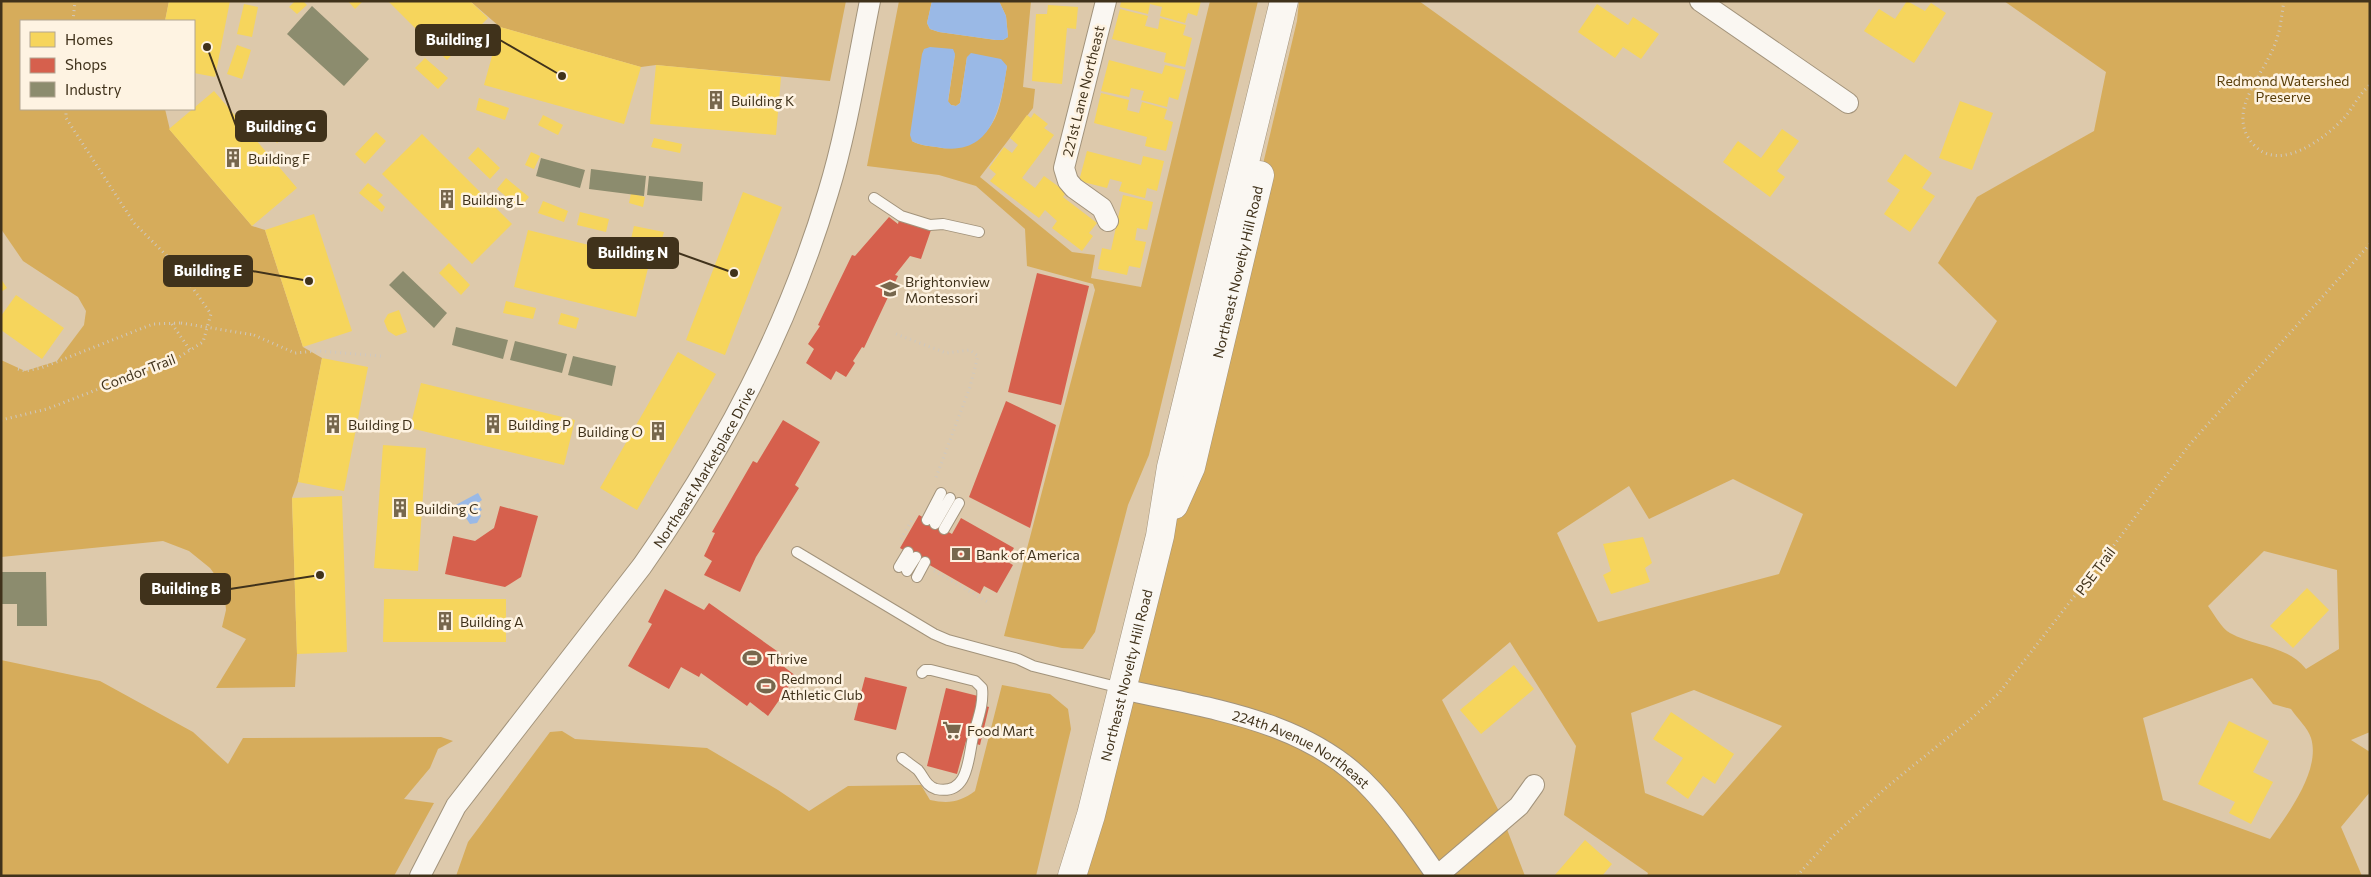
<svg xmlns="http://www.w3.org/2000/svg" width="2371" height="877" font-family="Commissioner,sans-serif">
<rect width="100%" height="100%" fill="#ddc9ab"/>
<path fill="#d6ac5b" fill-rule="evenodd" d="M1,1H169L165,21H21V109H165L170,130L252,226L265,230L303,347L322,358L298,482L292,498L297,654L295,687L216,688L246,639L222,627L226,610L224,587L210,568L189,551L163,541L1,557V360L25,371L57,361L84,325L86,311L78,297L23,261L1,229Z
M470,1H846L830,81L656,65L641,67L500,27Z
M899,1H932L927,23L930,29L939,32L996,40H1003L1008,37L1006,16L999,1H1031L1023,87L1035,89L1033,108L980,177L1072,252L1095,255L1091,278L1141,287L1210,1H1258L1149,455L1128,505L1095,632L1083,649L1062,648L1004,636L1095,290L1093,284L1027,266L1025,229L976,186L939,175L867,166ZM955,54L948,102L951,105L956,106L960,103L967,57L1007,66C1001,98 1001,134 964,144C956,147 950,149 942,148C932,146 921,146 912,141Z
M1299,1H1419L1956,387L1997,321L1938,263L1977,197L2094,131L2106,72L2004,1H2370V732L2351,740L2370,752V792L2341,827L2362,876H1647L1648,873L1564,815L1576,746L1510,642L1442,700L1503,819L1525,876H1083L1091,815L1191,467L1297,21ZM1733,479L1803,514L1779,574L1598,622L1557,533L1629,486L1649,519ZM2264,551L2337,570L2339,649L2306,669C2287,645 2255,647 2230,633C2222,629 2214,614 2208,606ZM2252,678L2273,704L2291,709C2297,718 2308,728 2311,738C2321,770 2288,814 2270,839L2163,800L2143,718ZM1694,690L1782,726L1703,816L1645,793L1631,713Z
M1,660L100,681L193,732L228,764L243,738L441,737L453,741L438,749L430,768L404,799L434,803L394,876H1Z
M1002,685L1050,694L1068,709L1071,729L1036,876H456L468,842L550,732L562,731L575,739L707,748L778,790L809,811L848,786L921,785L930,800C949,804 960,802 975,791Z"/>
<path fill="#9ab9e6" d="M932,1H999L1006,16L1008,37L1003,40H996L939,32L930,29L927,23Z
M930,47L953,49L955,54L948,101L951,105L956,106L960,103L967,57L971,53L1001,59L1007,66C1001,104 994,155 942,148C932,146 921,146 912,141L910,135L922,54L924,49Z
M478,493L482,500L478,503L482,510L479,512L481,516L477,523L470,524L466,518L462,520L458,513L454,515L450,508Z"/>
<path fill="#f6d55c" d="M169,1H230L215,77L194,73V21H165Z
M295,1H303L307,5L297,14L289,7Z
M348,1H363L355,9Z
M388,1H470L488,18L447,60Z
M1121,1H1201L1197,16L1188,13L1185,23L1160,16L1162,7L1150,4L1148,14L1120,7Z
M1907,1L1925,11L1931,3L1946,13L1914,63L1864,31L1879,9L1895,19Z
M244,4L258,7L252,37L237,34Z
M1597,4L1628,25L1633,17L1659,34L1641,59L1623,47L1615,58L1578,32Z
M1048,5L1078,7L1076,29L1067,28L1062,84L1032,81L1036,14H1047Z
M1120,9L1148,16L1145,26L1158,29L1160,18L1186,25L1183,35L1192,38L1185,67L1164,62L1166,53L1112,39Z
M500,27L641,67L624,124L484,85Z
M237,45L251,50L242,79L227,74Z
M425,58L448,78L438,89L415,68Z
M1109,60L1162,74L1165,65L1186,70L1178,100L1169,97L1167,107L1141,100L1144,91L1131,88L1129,97L1101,91Z
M656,65L781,77L776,135L650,124Z
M214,91L297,188L252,226L169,129Z
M1101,93L1129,100L1127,110L1139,113L1142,102L1167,109L1164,119L1173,122L1166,151L1145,146L1147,137L1094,123Z
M479,98L509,108L505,120L476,110Z
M1960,101L1993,113L1972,170L1939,158Z
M267,110L288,132L277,143L256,121Z
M1034,113L1048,124L1044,128L1054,135L1022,178L1035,188L1044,176L1066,192L1063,197L1097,223L1089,233L1093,236L1082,251L1052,228L1057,221L1045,210L1039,218L990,181L996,174L989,168L1004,147L1012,153L1018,145L1010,138L1027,115L1031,118Z
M543,115L563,125L558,135L538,125Z
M1782,129L1799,141L1777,171L1785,177L1770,197L1723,162L1738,141L1761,158Z
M376,132L386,141L365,164L355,154Z
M422,134L512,224L472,264L382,174Z
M654,138L682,144L680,153L651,147Z
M478,147L500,168L490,179L468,158Z
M1087,151L1141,165L1143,156L1164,161L1157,191L1147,188L1145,198L1119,191L1122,182L1110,179L1107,188L1079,181Z
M531,152L540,156L534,169L525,165Z
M1905,154L1932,173L1922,188L1935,196L1910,232L1884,214L1900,190L1887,181Z
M506,178L529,197L520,208L497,189Z
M368,183L383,195L378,200L385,207L382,212L359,193Z
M743,192L782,207L725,355L686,340Z
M631,193L645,197L643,207L629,203Z
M1123,195L1153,202L1147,230L1137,228L1135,240L1146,242L1140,268L1129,266L1127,275L1098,269L1102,248L1111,250Z
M543,201L568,211L564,222L538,213Z
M580,212L609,219L606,232L577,225Z
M314,214L352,331L303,347L265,230Z
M634,226L664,232L660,246L631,239Z
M528,230L650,260L636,317L514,287Z
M449,263L470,285L461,295L439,273Z
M1,279L7,288L1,292Z
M16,295L64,328L42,359L1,330V316Z
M506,301L536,308L533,319L503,313Z
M399,310L407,332L396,336L388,331L384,321L388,314Z
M561,313L579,318L576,329L558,324Z
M678,352L716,374L637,510L600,488Z
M322,358L368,367L344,491L298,482Z
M421,383L575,420L564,465L410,428Z
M383,445L426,448L418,571L374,568Z
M342,496L347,652L297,654L292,498Z
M1643,537L1652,563L1645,568L1650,582L1611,594L1603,575L1611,571L1603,544Z
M2307,588L2329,610L2293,648L2270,626Z
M384,599H506V642H383Z
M1514,665L1534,689L1481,734L1460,710Z
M1671,712L1734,754L1715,784L1703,776L1688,799L1666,783L1683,758L1653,739Z
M2229,721L2269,741L2253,772L2273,782L2251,824L2229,813L2235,802L2198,784Z
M1585,840L1612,864L1602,876H1554Z"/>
<path fill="#d6604d" d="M889,217L898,224L899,220L931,230L921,259L910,256L895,275L898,276L864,348L862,347L853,361L855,363L846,377L836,371L831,380L806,363L814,349L808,344L820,326L818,325L852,255L855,256Z
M1037,273L1089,286L1061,405L1008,392Z
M1006,401L1056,425L1030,528L969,497Z
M783,420L820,442L795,485L799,488L756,557L740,592L704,575L712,561L704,556L715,533L712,532L753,461L757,463Z
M500,506L538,516L521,577L505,587L445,574L453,536L475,541L494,528Z
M919,515L952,534L961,518L1014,548L1006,561L1013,565L997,593L984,586L980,594L900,548Z
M665,589L704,610L709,603L784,656L779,663L796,676L768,716L750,702L747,706L701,673L699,677L681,667L669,689L628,666L652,624L648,622Z
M865,677L907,687L896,730L854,720Z
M946,688L978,696L976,703L989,707L980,745L966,741L957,774L927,766Z"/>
<path fill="#8c8c6e" d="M312,6L369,59L344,86L287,34Z
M541,158L585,170L580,188L536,176Z
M591,169L646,176L644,196L589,189Z
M649,176L703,182L702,201L647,195Z
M403,271L447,313L434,328L389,285Z
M456,327L508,340L503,359L452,345Z
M515,341L567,354L562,373L510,360Z
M573,356L616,366L612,386L568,375Z
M1,572H46L47,626H17V604H1Z"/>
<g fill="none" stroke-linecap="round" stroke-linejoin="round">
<g stroke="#a2937b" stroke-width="12">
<path id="lane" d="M874,198L901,216L930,225L943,224L979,232
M927,520L941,493
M935,524L950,498
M944,529L959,503
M797,552L934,634L948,640L1018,659L1033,666L1121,688
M899,567L908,552
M907,571L916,557
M917,577L925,562
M902,758C907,762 913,766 918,770C924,777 926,786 936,789C969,796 968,758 973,737C977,721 984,705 982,688L975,681L931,670H925L922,673"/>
</g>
<g stroke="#a2937b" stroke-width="22">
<g id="street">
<path d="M1106,1L1064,168L1068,181L1074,188L1102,208L1108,221"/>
<path d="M1700,1L1848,103"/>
<path id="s1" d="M1122,689C1210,709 1309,720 1373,791C1397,817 1417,847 1437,876"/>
<path id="s2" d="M420,876L456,806L642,566C724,449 787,330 828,193C847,131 857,65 870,1"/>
<path d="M1437,876L1519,806L1534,785"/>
</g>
</g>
<g stroke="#a2937b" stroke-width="29">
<g id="secondary">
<path id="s3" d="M1174,505L1191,467L1260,175"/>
<path id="s4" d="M1072,876L1091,815L1160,536L1171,467L1284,1"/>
</g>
</g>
<path stroke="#cfc8bf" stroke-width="3" stroke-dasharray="1 4" stroke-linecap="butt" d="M2284,1C2282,12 2281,25 2278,35C2271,61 2251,82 2244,108C2241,123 2244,135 2255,146C2281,172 2324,139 2344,118C2353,108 2359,94 2370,85
M73,21L75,1
M172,324L190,350
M896,334L946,353L970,350L978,356L970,387L935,480
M254,335L295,353L318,351L381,356
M18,369L25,371L41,368L153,324L181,323
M1,420L47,409L176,359L203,342L211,314L178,267L134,223L66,118V109
M901,539L913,518
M934,571L988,602
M1797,876L1832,837L1888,786L1972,718L1999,693L2105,557L2190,444L2370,244"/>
<use href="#lane" stroke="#faf7f2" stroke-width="10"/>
<use href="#street" stroke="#faf7f2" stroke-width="20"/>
<use href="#secondary" stroke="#faf7f2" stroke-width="28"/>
<path stroke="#cfc8bf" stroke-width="3" stroke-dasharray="1 4" stroke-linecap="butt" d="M181,323L254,335"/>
</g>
<defs>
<g id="building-bare" transform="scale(1.5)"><path d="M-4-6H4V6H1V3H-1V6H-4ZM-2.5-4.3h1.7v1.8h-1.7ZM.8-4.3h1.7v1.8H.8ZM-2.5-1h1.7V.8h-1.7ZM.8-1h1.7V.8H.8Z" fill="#77674d" stroke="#fef3e2" stroke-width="2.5" paint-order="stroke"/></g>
<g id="school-bare" transform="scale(1.5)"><path d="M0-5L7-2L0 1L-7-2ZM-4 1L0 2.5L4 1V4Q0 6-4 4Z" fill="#77674d" stroke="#fef3e2" stroke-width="2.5" paint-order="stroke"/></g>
<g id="bank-bare" transform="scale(1.5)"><path d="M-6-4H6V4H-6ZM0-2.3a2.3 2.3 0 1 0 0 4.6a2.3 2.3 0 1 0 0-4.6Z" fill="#77674d" stroke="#fef3e2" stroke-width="2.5" paint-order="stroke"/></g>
<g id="stadium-bare" transform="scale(1.5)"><path d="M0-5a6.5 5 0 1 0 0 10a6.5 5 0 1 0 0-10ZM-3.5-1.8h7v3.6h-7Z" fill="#77674d" stroke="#fef3e2" stroke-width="2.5" paint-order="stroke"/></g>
<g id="supermarket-bare" transform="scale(1.5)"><path d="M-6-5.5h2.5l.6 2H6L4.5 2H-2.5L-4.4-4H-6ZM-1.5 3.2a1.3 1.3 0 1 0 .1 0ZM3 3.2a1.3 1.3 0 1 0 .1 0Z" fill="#77674d" stroke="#fef3e2" stroke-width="2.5" paint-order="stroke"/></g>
</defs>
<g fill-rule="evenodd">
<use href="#building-bare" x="716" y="100"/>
<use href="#building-bare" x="233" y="158"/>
<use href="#building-bare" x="447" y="199"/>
<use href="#school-bare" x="890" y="289"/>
<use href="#building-bare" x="333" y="424"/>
<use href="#building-bare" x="493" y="424"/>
<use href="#building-bare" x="658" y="431"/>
<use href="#building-bare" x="400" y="508"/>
<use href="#bank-bare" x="961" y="554"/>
<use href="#building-bare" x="445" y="621"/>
<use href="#stadium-bare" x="752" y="658"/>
<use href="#stadium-bare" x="766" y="686"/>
<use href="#supermarket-bare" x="952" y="730"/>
</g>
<g text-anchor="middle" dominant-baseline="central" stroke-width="5" stroke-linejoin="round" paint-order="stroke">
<g font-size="14" fill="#5a3f0b" stroke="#fef3e2">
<text x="2283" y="80">Redmond Watershed<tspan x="2283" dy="16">Preserve</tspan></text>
</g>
<g font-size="14" fill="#40321b" stroke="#fef3e2">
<text transform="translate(1083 91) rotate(-76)">221st Lane Northeast</text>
<text stroke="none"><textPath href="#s3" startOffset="242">Northeast Novelty Hill Road</textPath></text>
<text transform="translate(138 372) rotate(-21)">Condor Trail</text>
<text stroke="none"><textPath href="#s2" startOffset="499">Northeast Marketplace Drive</textPath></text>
<text transform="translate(2095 571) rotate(-53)">PSE Trail</text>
<text stroke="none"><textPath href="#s4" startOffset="208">Northeast Novelty Hill Road</textPath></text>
<text stroke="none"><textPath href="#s1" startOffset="191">224th Avenue Northeast</textPath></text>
</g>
<g font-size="14" fill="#40321b" stroke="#fef3e2" text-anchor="start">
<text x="731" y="100">Building K</text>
<text x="248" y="158">Building F</text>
<text x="462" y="199">Building L</text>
<text x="905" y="281">Brightonview<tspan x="905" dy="16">Montessori</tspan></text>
<text x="348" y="424">Building D</text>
<text x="508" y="424">Building P</text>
<text x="643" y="431" text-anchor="end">Building O</text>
<text x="415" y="508">Building C</text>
<text x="976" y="554">Bank of America</text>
<text x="460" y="621">Building A</text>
<text x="767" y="658">Thrive</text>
<text x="781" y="678">Redmond<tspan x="781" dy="16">Athletic Club</tspan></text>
<text x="967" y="730">Food Mart</text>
</g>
</g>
<path fill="none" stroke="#40321b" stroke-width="2" d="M562 76L500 40M207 47L236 126M734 273L678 253M309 281L252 271M320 575L230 589"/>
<g fill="#40321b" stroke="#fef3e2" stroke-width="2">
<circle cx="562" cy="76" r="5"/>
<circle cx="207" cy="47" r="5"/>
<circle cx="734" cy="273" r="5"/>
<circle cx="309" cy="281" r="5"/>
<circle cx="320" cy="575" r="5"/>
</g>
<g fill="#40321b" stroke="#40321b" stroke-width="2">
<rect x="416" y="25" width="84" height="30" rx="5"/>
<rect x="236" y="111" width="90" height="30" rx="5"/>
<rect x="588" y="238" width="90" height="30" rx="5"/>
<rect x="164" y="256" width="88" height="30" rx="5"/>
<rect x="141" y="574" width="89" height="30" rx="5"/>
</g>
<g font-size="15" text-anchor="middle" font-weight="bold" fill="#fff">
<text x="458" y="45">Building J</text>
<text x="281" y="132">Building G</text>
<text x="633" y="258">Building N</text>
<text x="208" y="276">Building E</text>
<text x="186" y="594">Building B</text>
</g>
<rect width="2371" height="877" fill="none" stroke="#40321b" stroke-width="5"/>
<rect x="20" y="20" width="175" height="90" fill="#fef3e2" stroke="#b2a692"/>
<rect x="30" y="32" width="25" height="15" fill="#f6d55c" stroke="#b2a692"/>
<text x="65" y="45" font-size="15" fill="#40321b">Homes</text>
<rect x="30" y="58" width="25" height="15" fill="#d6604d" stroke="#b2a692"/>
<text x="65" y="70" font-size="15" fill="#40321b">Shops</text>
<rect x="30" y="82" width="25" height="15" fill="#8c8c6e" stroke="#b2a692"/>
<text x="65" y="95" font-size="15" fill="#40321b">Industry</text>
</svg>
